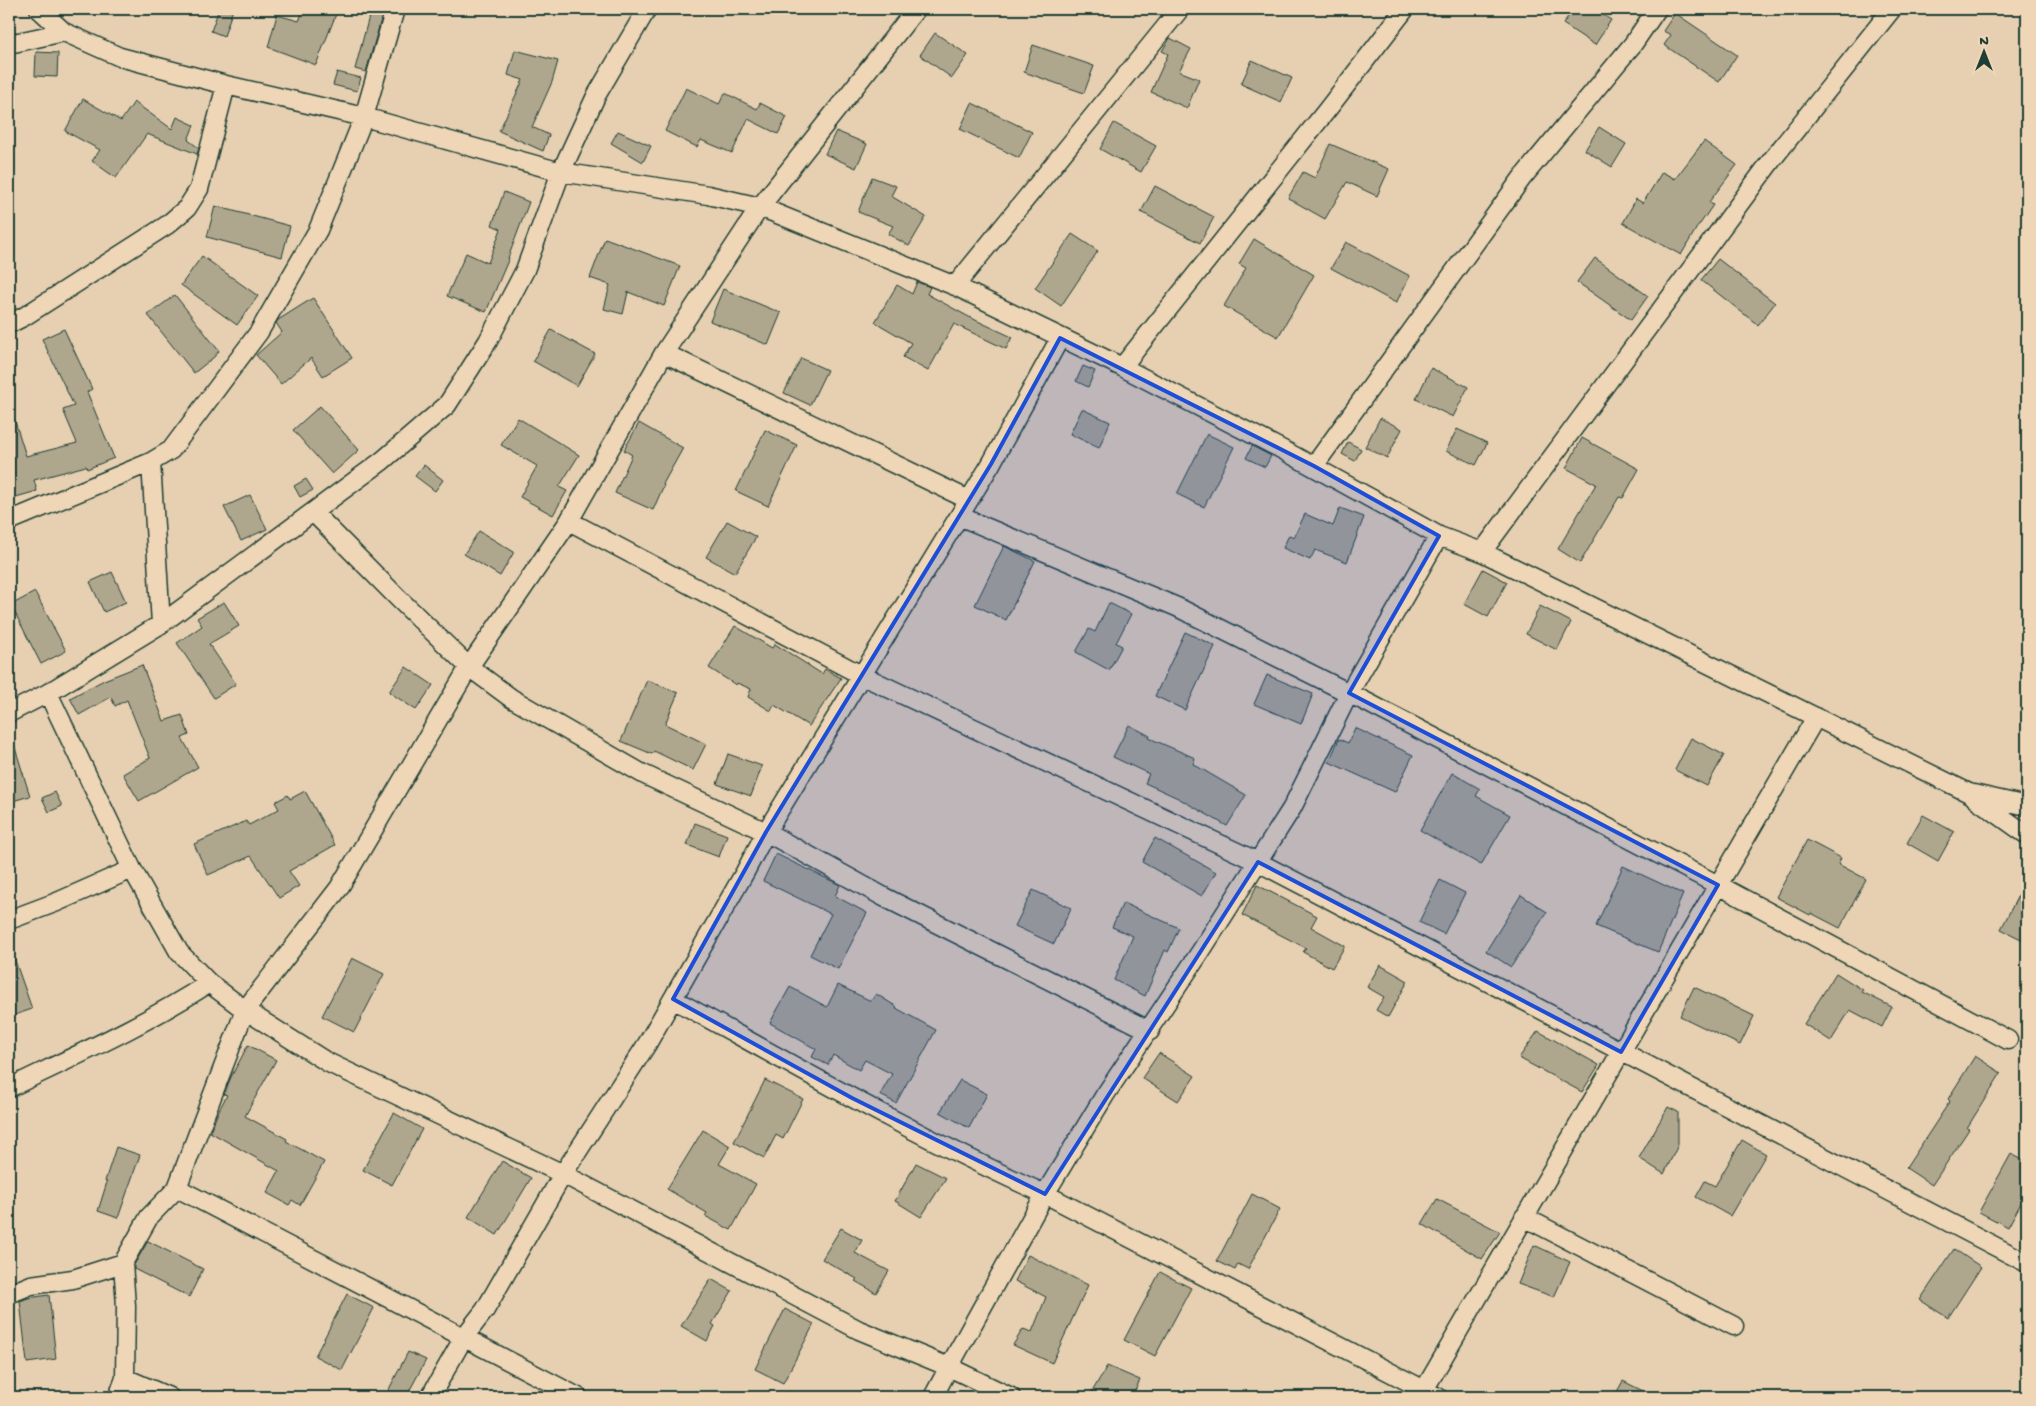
<svg xmlns="http://www.w3.org/2000/svg" width="2036" height="1406" font-family="'Gochi Hand',sans-serif">
<rect width="100%" height="100%" fill="#e6d0b1"/>
<filter id="ink" filterUnits="userSpaceOnUse"><feTurbulence type="fractalNoise" baseFrequency=".02" numOctaves="2"/><feDisplacementMap in="SourceGraphic" scale="10" xChannelSelector="R" yChannelSelector="G"/><feConvolveMatrix kernelMatrix="1 2 1 2 8 2 1 2 1" color-interpolation-filters="sRGB"/></filter>
<g filter="url(#ink)">
<path fill="#afa68e" stroke="#1f3d34" d="M219,9H233L224,36L211,31Z
M304,9H338L316,65L268,47L277,15L299,21Z
M371,9H384L366,72L355,69Z
M1573,9H1594L1611,20L1595,45L1563,24Z
M1675,13L1737,55L1719,82L1664,45L1671,35L1663,31Z
M935,33L968,55L952,78L920,55Z
M1170,38L1191,49L1179,71L1199,79L1187,108L1151,92L1168,54L1162,51Z
M1033,45L1094,66L1084,93L1024,72Z
M515,50L558,61L552,82L532,127L549,135L543,151L499,131L523,80L508,75Z
M36,52L58,53L57,77L35,76Z
M1252,60L1292,78L1281,102L1241,84Z
M337,72L361,78L357,91L333,85Z
M686,88L719,104L725,93L757,109L760,103L787,117L778,134L748,119L732,153L701,140L697,147L665,131Z
M83,99L121,121L134,102L172,129L177,117L194,125L188,140L199,148L197,154L147,134L116,178L92,161L100,150L65,131Z
M972,103L1032,132L1019,158L960,129Z
M1114,123L1156,146L1141,172L1100,149Z
M1599,127L1626,144L1612,167L1585,150Z
M618,131L651,146L643,162L611,143Z
M836,131L867,144L856,168L825,154Z
M1704,141L1737,165L1709,202L1713,205L1700,224H1699L1681,255L1623,223L1636,199L1643,203L1662,172L1675,179Z
M1330,144L1389,169L1377,196L1347,182L1325,219L1288,198L1303,172L1315,178Z
M872,177L896,186L891,196L926,217L909,246L888,234L893,226L858,212Z
M1155,186L1214,217L1200,243L1141,212Z
M504,192L529,202L508,258H509L486,312L447,296L466,253L488,263L501,229L492,225Z
M215,206L290,226L282,257L207,237Z
M1072,234L1098,251L1061,306L1035,288Z
M605,238L680,266L664,306L628,292L623,314L604,309L610,285L590,278Z
M1254,239L1314,275L1278,337L1224,306L1246,268L1239,264Z
M1346,242L1410,276L1396,303L1331,268Z
M202,256L258,296L237,325L181,285Z
M1595,258L1648,296L1631,320L1577,282Z
M1718,259L1775,303L1758,325L1701,280Z
M917,282L930,287L927,294L969,317L1012,337L1006,349L954,324L928,371L903,357L911,343L875,322L897,285L912,294Z
M723,289L781,313L768,345L710,321Z
M175,295L219,351L214,357L194,373L148,315Z
M313,298L352,358L323,376L311,358L281,384L256,355L282,332L276,323L278,320Z
M64,329L92,389L87,392L114,458L87,469L86,466L34,480L37,491L9,499V412H12L26,456L77,443L63,410L74,406L42,339Z
M551,330L595,354L577,386L533,361Z
M801,358L827,370L810,405L784,393Z
M1083,366L1095,371L1088,387L1076,381Z
M1431,368L1468,387L1453,417L1416,399Z
M320,406L359,450L332,474L293,430Z
M1082,409L1110,422L1099,448L1070,434Z
M518,418L579,455L559,487L567,491L553,515L520,497L537,466L501,445Z
M1380,418L1402,429L1387,458L1365,447Z
M639,423L683,448L663,484L664,485L653,510L615,493L632,455L624,450Z
M1457,429L1487,443L1476,465L1446,451Z
M765,430L797,445L768,506L736,491Z
M1207,434L1234,447L1204,507L1177,494Z
M1582,438L1639,469L1623,498L1619,497L1580,563L1558,549L1596,484L1566,468Z
M1348,442L1361,449L1355,461L1342,454Z
M1252,446L1271,456L1265,467L1246,458Z
M424,465L443,480L435,491L415,476Z
M306,479L313,490L300,497L294,486Z
M250,495L267,529L241,541L224,507Z
M1340,508L1364,517L1347,562L1315,550L1310,560L1283,548L1289,535L1294,537L1305,514L1333,526Z
M727,521L756,537L735,573L706,557Z
M479,531L514,552L500,576L464,554Z
M1004,546L1035,561L1006,620L975,605Z
M1483,569L1507,582L1488,617L1464,604Z
M112,572L126,602L104,612L90,582Z
M35,592L66,651L41,664L11,605Z
M224,602L239,626L209,644L236,684L214,698L177,643L202,626L197,618Z
M1109,603L1131,614L1116,643L1122,646L1109,670L1076,652L1089,629L1095,632Z
M1540,606L1571,622L1557,650L1526,634Z
M735,626L772,648L775,644L822,674L825,669L841,678L809,726L774,705L771,711L748,697L751,689L737,683L736,685L709,668Z
M1185,632L1215,646L1185,710L1155,696Z
M142,665L164,721L182,715L189,735L182,738L198,767L139,801L123,774L150,758L127,700L115,706L111,697L79,715L70,698L104,680Z
M406,667L433,685L416,710L389,692Z
M1267,675L1313,694L1301,724L1254,704Z
M647,680L678,693L665,724L706,744L693,770L654,751L652,754L621,741Z
M1129,725L1150,736L1149,738L1195,758L1193,764L1246,795L1227,826L1178,798L1145,783L1149,774L1113,757Z
M1355,728L1413,755L1395,792L1329,762L1339,739L1348,743Z
M9,738H12L30,796L9,802Z
M1691,738L1724,755L1707,786L1675,770Z
M728,754L762,766L751,796L717,784Z
M1452,773L1480,789L1476,796L1510,815L1481,865L1420,830Z
M305,791L335,845L289,871L299,886L279,898L251,856L208,875L194,844L246,821L249,825L279,809L275,802L288,795L290,799Z
M55,792L62,806L49,812L42,798Z
M1923,815L1954,832L1938,861L1907,843Z
M695,823L727,835L719,857L687,845Z
M1155,838L1216,872L1202,896L1142,862Z
M1807,840L1841,858L1838,864L1866,879L1840,928L1811,913L1810,915L1776,897Z
M776,854L840,885L835,896L867,913L838,969L810,955L831,914L763,881Z
M1623,866L1683,894L1658,952L1596,926Z
M2027,878V942L2001,929Z
M1440,880L1465,893L1444,934L1419,922Z
M1257,885L1317,916L1311,927L1345,946L1332,968L1303,952L1306,948L1242,915Z
M1033,890L1071,908L1054,944L1015,926Z
M1521,895L1547,912L1511,967L1486,951Z
M1123,903L1179,928L1168,952L1165,950L1145,996L1114,980L1133,936L1112,927Z
M9,949H11L32,1009L9,1017Z
M352,958L384,974L354,1032L322,1016Z
M1380,965L1408,981L1388,1017L1376,1010L1384,997L1367,987Z
M1836,973L1863,990L1862,992L1892,1007L1882,1027L1850,1010L1831,1041L1804,1024Z
M838,985L871,1001L876,994L897,1007L896,1008L936,1030L896,1103L880,1095L892,1074L865,1060L859,1070L833,1055L828,1065L812,1057L816,1049L770,1023L790,987L827,1007Z
M1694,987L1754,1016L1740,1045L1680,1016Z
M1538,1031L1599,1065L1582,1092L1519,1058Z
M248,1045L276,1060L245,1116L287,1139L286,1141L324,1162L300,1205L292,1200L289,1205L267,1193L279,1171L210,1132L218,1112L227,1095L224,1094L231,1077Z
M1159,1053L1195,1076L1178,1101L1142,1078Z
M1975,1056L2001,1073L1967,1128L1969,1129L1932,1185L1906,1168L1950,1101L1948,1099Z
M765,1080L803,1099L783,1139L776,1135L764,1158L734,1142Z
M960,1080L987,1094L969,1128L940,1112Z
M1668,1107L1678,1112V1145L1664,1174L1639,1158Z
M394,1113L422,1129L392,1185L363,1170Z
M703,1130L730,1146L719,1164L756,1184L731,1230L705,1216L707,1213L667,1189Z
M1742,1140L1766,1154L1730,1216L1696,1197L1705,1181L1715,1186Z
M116,1147L140,1155L118,1218L98,1211L107,1182L105,1181Z
M2011,1154L2027,1162V1192L2008,1227L1979,1212Z
M502,1161L531,1178L497,1235L468,1217Z
M916,1163L946,1178L921,1217L895,1201Z
M1252,1194L1280,1209L1248,1269L1238,1264L1235,1270L1217,1261Z
M1437,1199L1500,1232L1482,1259L1422,1224Z
M841,1228L862,1240L855,1253L889,1271L876,1293L855,1281L857,1279L822,1259Z
M148,1241L203,1269L189,1297L134,1269V1265Z
M1534,1245L1570,1262L1554,1297L1518,1284Z
M1954,1249L1981,1267L1948,1318L1920,1300Z
M1028,1255L1088,1285L1052,1363L1013,1345L1023,1329L1032,1332L1046,1297L1015,1281Z
M1160,1272L1191,1288L1155,1356L1124,1340Z
M711,1279L732,1291L712,1324L715,1326L707,1341L681,1326Z
M347,1294L374,1308L342,1370L315,1356Z
M49,1295L56,1359L27,1363L20,1301L28,1298Z
M785,1309L814,1324L783,1383L755,1369Z
M408,1352L426,1360L406,1397H385Z
M1107,1366L1140,1380L1132,1397H1089Z
M1623,1381L1655,1397H1614Z"/>
<g fill="none" stroke-linecap="round" stroke-linejoin="round">
<g stroke="#1f3d34" stroke-width="21">
<path id="street" d="M39,9L64,32L120,57L226,85L364,117L561,172L708,195L760,207L955,286L1122,367L1285,451L1439,536L1482,552L1969,793L2027,806
M916,9L760,207L664,353L569,521L469,667L511,698L643,774L766,832L884,897L1150,1031
M9,44L64,32
M955,286L1180,9
M9,324L25,316L167,225L187,208L199,189L226,85
M664,353L969,500
M1122,367L1327,110L1405,9
M151,462L161,624
M1314,466L1522,178L1633,44L1657,9
M959,516L1177,607L1349,693L1718,885L2008,1040
M9,521L151,462L171,450L259,332L318,230L364,117L395,9
M569,521L861,675L1258,862L2027,1263
M1482,552L1771,161L1892,9
M48,693L132,869L179,952L209,983L245,1010L327,1062L563,1174L859,1330L949,1367L933,1397
M9,713L48,693L161,624L382,461L447,405L488,341L525,270L561,172L596,96L647,9
M1975,798L2027,835
M9,920L57,902L132,869
M673,999C795,1066 917,1137 1045,1194L1438,1397
M9,1088C77,1055 146,1024 209,983
M177,1188L578,1397
M1524,1217L1734,1326
M9,1294L31,1285L73,1279L123,1263
M125,1378L169,1397
M118,1397L125,1378L126,1306L123,1263L149,1217L177,1188L245,1010L339,888L469,667L399,599L313,512
M430,1397L464,1337L485,1310L563,1174L647,1044L745,872L766,832L991,464L1060,338
M1011,1397L949,1367L1045,1194L1105,1095L1201,951L1292,808L1349,693L1439,536
M1420,1397L1816,717"/>
</g>
<use href="#street" stroke="#eed6b6" stroke-width="18"/>
</g>
</g>
<path fill="#1d4ed8" fill-opacity="0.2" stroke="#1d4ed8" stroke-width="4" stroke-linejoin="round" d="M1060,338L1314,466L1439,536L1349,693L1718,885L1621,1052L1258,862L1045,1194L852,1098L673,999L766,832L991,464Z"/>
<rect width="2036" height="1406" fill="none" stroke="#eed6b6" stroke-width="30"/>
<rect x="15" y="15" width="2006" height="1376" fill="none" stroke="#1f3d34" stroke-width="2" filter="url(#ink)"/>
<g transform="translate(1984 52)" stroke="#eed6b6" stroke-width="4" paint-order="stroke">
<path d="M0-4L9 19L0 12L-9 19Z" fill="#1f3d34"/>
<text y="-8" font-size="14" font-weight="bold" text-anchor="middle" fill="#1f3d34">N</text>
</g>
</svg>
